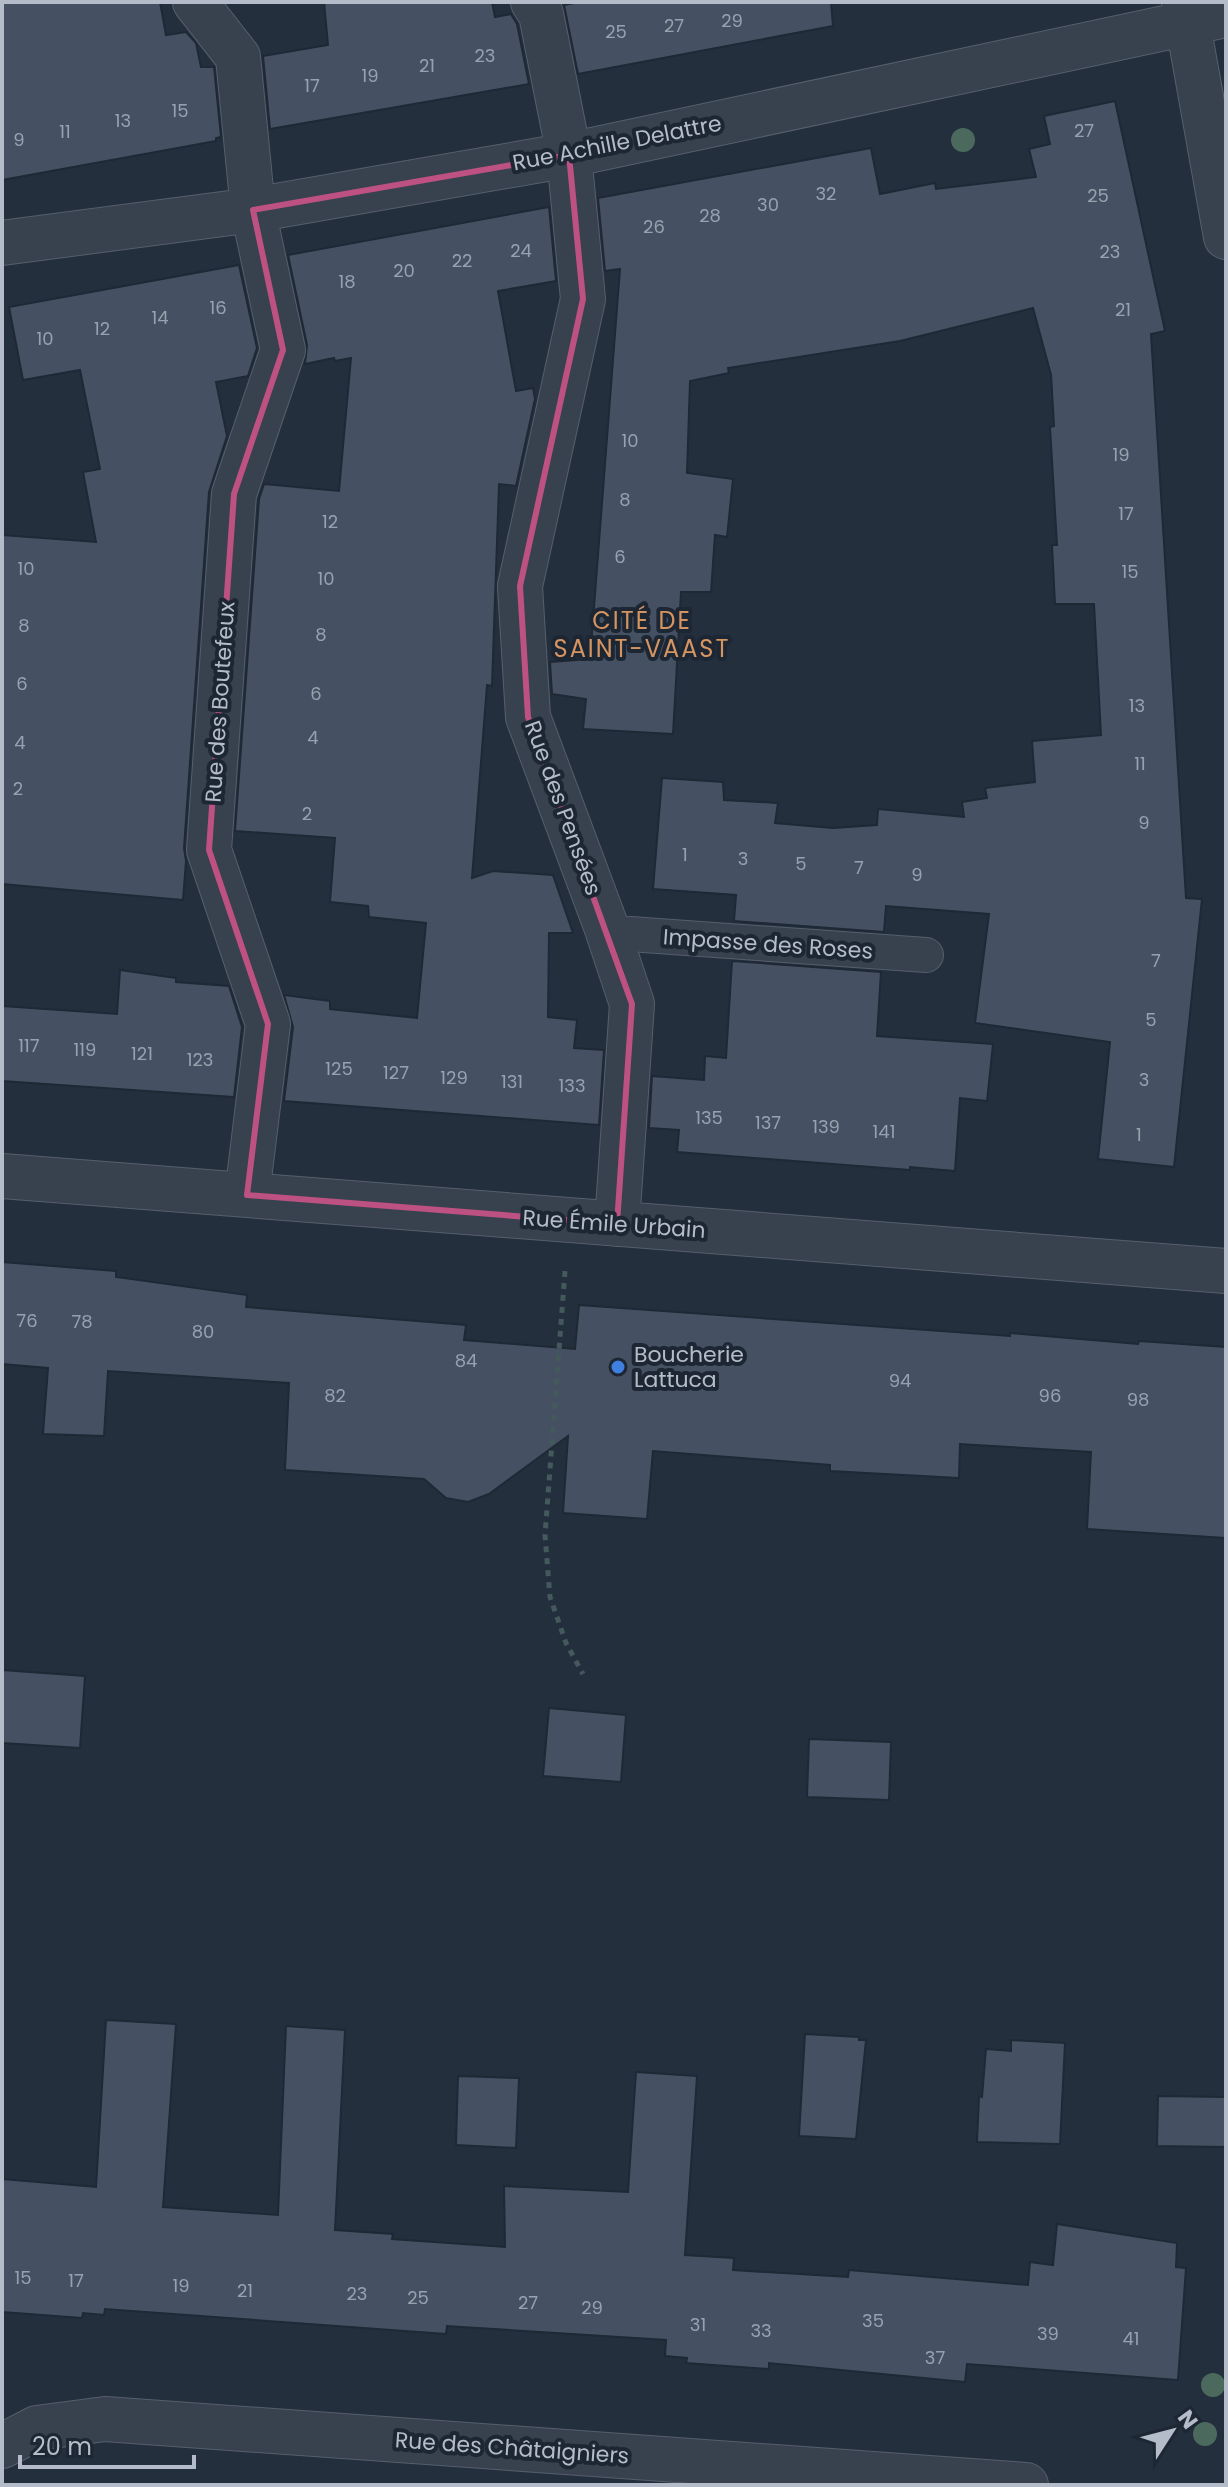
<svg xmlns="http://www.w3.org/2000/svg" width="1228" height="2487" font-family="Poppins,sans-serif">
<rect width="100%" height="100%" fill="#242f3e"/>
<path fill="#455162" stroke="#1f2835" stroke-width="2" d="M2,2H160L166,35L186,32L196,43L201,67H214L221,137L216,138V141L2,180Z
M324,2H492L495,17L511,14L517,24L529,84L270,129L263,56L328,45Z
M579,2H831L833,26L578,74L564,5Z
M1115,101L1165,331L1151,334L1186,898L1202,899L1174,1167L1098,1159L1110,1042L975,1023L989,914L886,906L884,932L734,921L736,895L653,889L662,778L723,782L724,800L778,803L775,823L833,828L877,825L878,809L964,817L962,802L987,798L985,788L1035,782L1032,741L1101,735L1094,604H1055L1052,545H1057L1050,427L1054,426L1051,375L1033,308L900,341L728,368L729,373L690,381L687,473L733,479L727,537L715,535L711,592H681L673,734L583,729L586,699L552,694L550,662L590,659L620,269L605,271L598,198L871,148L880,194L935,183L936,189L1036,177L1029,149L1050,144L1044,116Z
M549,207L556,281L498,291L516,391L533,388L535,399L516,486L499,484L492,686L487,685L472,878L493,871L553,875L573,933H549L548,1017L577,1020L574,1048L604,1050L599,1125L284,1101L293,1027L284,995L330,1001V1009L417,1018L426,923L369,917L368,906L330,902L335,838L235,831L259,499L264,484L339,491L351,358L335,361L334,358L305,364L307,345L288,255Z
M239,265L257,348L248,376L216,382L227,436L209,492L184,848L186,861L183,900L2,884V535L96,542L83,472L100,469L80,370L23,380L9,307Z
M732,961L881,972L877,1036L993,1044L987,1101L960,1098L955,1171L910,1167V1170L677,1152L679,1130L649,1128L652,1076L704,1080L705,1056L726,1058Z
M120,970L176,978V982L229,986L242,1027L234,1097L2,1081V1006L117,1014Z
M2,1262L116,1271V1277L247,1295L246,1307L466,1325L464,1340L575,1349L579,1305L1010,1336V1333L1138,1344L1139,1341L1226,1347V1538L1087,1529L1091,1452L960,1444L959,1478L830,1471V1465L653,1451L647,1519L563,1513L568,1436L489,1494L468,1502L446,1498L424,1479L285,1470L289,1383L108,1371L104,1436L43,1434L48,1368L2,1364Z
M2,1670L85,1676L80,1748L2,1743Z
M549,1708L626,1715L621,1782L543,1776Z
M809,1739L891,1742L889,1800L807,1797Z
M106,2020L176,2024L163,2207L278,2215L286,2026L345,2030L335,2230L393,2234L392,2239L505,2247L504,2186L628,2192L636,2072L697,2076L685,2255L734,2258L733,2270L848,2277L849,2270L1028,2285L1030,2262L1053,2265L1057,2224L1177,2243L1176,2267L1186,2268L1178,2380L967,2364L965,2382L769,2363V2369L686,2363L687,2358L665,2356L666,2340L447,2326L446,2334L105,2309L104,2315L83,2313L82,2318L2,2312V2179L96,2187Z
M805,2034L859,2037V2040H866L856,2139L799,2136Z
M1011,2040L1065,2043L1060,2144L977,2142L979,2096L982,2097L986,2049L1011,2051Z
M458,2076L519,2078L516,2148L456,2145Z
M1158,2096L1226,2097V2147L1157,2146Z"/>
<g fill="none" stroke-linecap="round" stroke-linejoin="round">
<g stroke="#565f6c" stroke-width="36">
<path id="service" d="M611,938L630,934L926,955"/>
</g>
<g stroke="#565f6c" stroke-width="46">
<path id="minor" d="M195,2L238,57L253,210L283,350L234,494L209,850L268,1024L247,1195
M533,2L541,14L569,155L583,299L520,586L528,717L606,926L632,1004L617,1224
M1184,2L1226,237
M2,243L253,210L569,155L1226,15
M2,1176L1226,1271
M2,2446L37,2428L105,2419L1026,2485"/>
</g>
<path stroke="#44595c" stroke-width="5" stroke-dasharray="6 6" stroke-linecap="butt" d="M565,1271L545,1535L550,1597L566,1643L583,1674"/>
<use href="#service" stroke="#38414e" stroke-width="34"/>
<use href="#minor" stroke="#38414e" stroke-width="44"/>
</g>
<g fill="#4b6a5d">
<circle cx="963" cy="140" r="12"/>
<circle cx="1213" cy="2385" r="12"/>
<circle cx="1205" cy="2434" r="12"/>
</g>
<path fill="none" stroke="#bd5182" stroke-width="6" stroke-linejoin="round" d="M569,155L583,299L520,586L528,717L632,1004L617,1224L247,1195L268,1024L209,850L234,494L283,350L253,210Z"/>
<circle fill="#3f7fe0" stroke="#1d2633" stroke-width="3" cx="618" cy="1367" r="8"/>
<g text-anchor="middle" dominant-baseline="central" stroke-width="8" stroke-linejoin="round" paint-order="stroke">
<g font-size="18" fill="#98a1af">
<text x="732" y="20">29</text>
<text x="674" y="25">27</text>
<text x="616" y="31">25</text>
<text x="485" y="55">23</text>
<text x="427" y="65">21</text>
<text x="370" y="75">19</text>
<text x="312" y="85">17</text>
<text x="180" y="110">15</text>
<text x="123" y="120">13</text>
<text x="1084" y="130">27</text>
<text x="65" y="131">11</text>
<text x="19" y="139">9</text>
<text x="826" y="193">32</text>
<text x="1098" y="195">25</text>
<text x="768" y="204">30</text>
<text x="710" y="215">28</text>
<text x="654" y="226">26</text>
<text x="521" y="250">24</text>
<text x="1110" y="251">23</text>
<text x="462" y="260">22</text>
<text x="404" y="270">20</text>
<text x="347" y="281">18</text>
<text x="218" y="307">16</text>
<text x="1123" y="309">21</text>
<text x="160" y="317">14</text>
<text x="102" y="328">12</text>
<text x="45" y="338">10</text>
<text x="630" y="440">10</text>
<text x="1121" y="454">19</text>
<text x="625" y="499">8</text>
<text x="1126" y="513">17</text>
<text x="330" y="521">12</text>
<text x="620" y="556">6</text>
<text x="26" y="568">10</text>
<text x="1130" y="571">15</text>
<text x="326" y="578">10</text>
<text x="24" y="625">8</text>
<text x="321" y="634">8</text>
<text x="22" y="683">6</text>
<text x="316" y="693">6</text>
<text x="1137" y="705">13</text>
<text x="313" y="737">4</text>
<text x="20" y="742">4</text>
<text x="1140" y="763">11</text>
<text x="18" y="788">2</text>
<text x="307" y="813">2</text>
<text x="1144" y="822">9</text>
<text x="685" y="854">1</text>
<text x="743" y="858">3</text>
<text x="801" y="863">5</text>
<text x="859" y="867">7</text>
<text x="917" y="874">9</text>
<text x="1156" y="960">7</text>
<text x="1151" y="1019">5</text>
<text x="29" y="1045">117</text>
<text x="85" y="1049">119</text>
<text x="142" y="1053">121</text>
<text x="200" y="1059">123</text>
<text x="339" y="1068">125</text>
<text x="396" y="1072">127</text>
<text x="454" y="1077">129</text>
<text x="1144" y="1079">3</text>
<text x="512" y="1081">131</text>
<text x="572" y="1085">133</text>
<text x="709" y="1117">135</text>
<text x="768" y="1122">137</text>
<text x="826" y="1126">139</text>
<text x="884" y="1131">141</text>
<text x="1139" y="1134">1</text>
<text x="27" y="1320">76</text>
<text x="82" y="1321">78</text>
<text x="203" y="1331">80</text>
<text x="466" y="1360">84</text>
<text x="900" y="1380">94</text>
<text x="335" y="1395">82</text>
<text x="1050" y="1395">96</text>
<text x="1138" y="1399">98</text>
<text x="23" y="2277">15</text>
<text x="76" y="2280">17</text>
<text x="181" y="2285">19</text>
<text x="245" y="2290">21</text>
<text x="357" y="2293">23</text>
<text x="418" y="2297">25</text>
<text x="528" y="2302">27</text>
<text x="592" y="2307">29</text>
<text x="873" y="2320">35</text>
<text x="698" y="2324">31</text>
<text x="761" y="2330">33</text>
<text x="1048" y="2333">39</text>
<text x="1131" y="2338">41</text>
<text x="935" y="2357">37</text>
</g>
<g font-size="22" fill="#b4bcc9" stroke="#1d2633">
<text transform="translate(617 143) rotate(-11)">Rue Achille Delattre</text>
<text transform="translate(220 702) rotate(-86)">Rue des Boutefeux</text>
<text transform="translate(563 808) rotate(70)">Rue des Pensées</text>
<text transform="translate(768 944) rotate(4)">Impasse des Roses</text>
<text transform="translate(614 1224) rotate(4)">Rue Émile Urbain</text>
<text transform="translate(512 2448) rotate(4)">Rue des Châtaigniers</text>
</g>
<g font-size="22" fill="#b4bcc9" stroke="#1d2633" text-anchor="start">
<text x="634" y="1354">Boucherie<tspan x="634" dy="25">Lattuca</tspan></text>
</g>
<g font-size="24" letter-spacing="2" fill="#d59563" stroke="#1d2633">
<text x="642" y="620">CITÉ DE<tspan x="642" dy="28">SAINT-VAAST</tspan></text>
</g>
</g>
<rect width="1228" height="2487" fill="none" stroke="#b4bcc9" stroke-width="8"/>
<g transform="translate(1172 2431) rotate(54)" stroke="#1d2633" stroke-width="6" paint-order="stroke">
<path d="M0-6L14 30L0 20L-14 30Z" fill="#b4bcc9"/>
<text y="-12" font-size="22" font-weight="bold" text-anchor="middle" fill="#b4bcc9">N</text>
</g>
<path d="M20 2455v12h174v-12" fill="none" stroke="#b4bcc9" stroke-width="4"/>
<text x="32" y="2455" font-size="24" fill="#b4bcc9" stroke="#1d2633" stroke-width="6" paint-order="stroke">20 m</text>
</svg>
